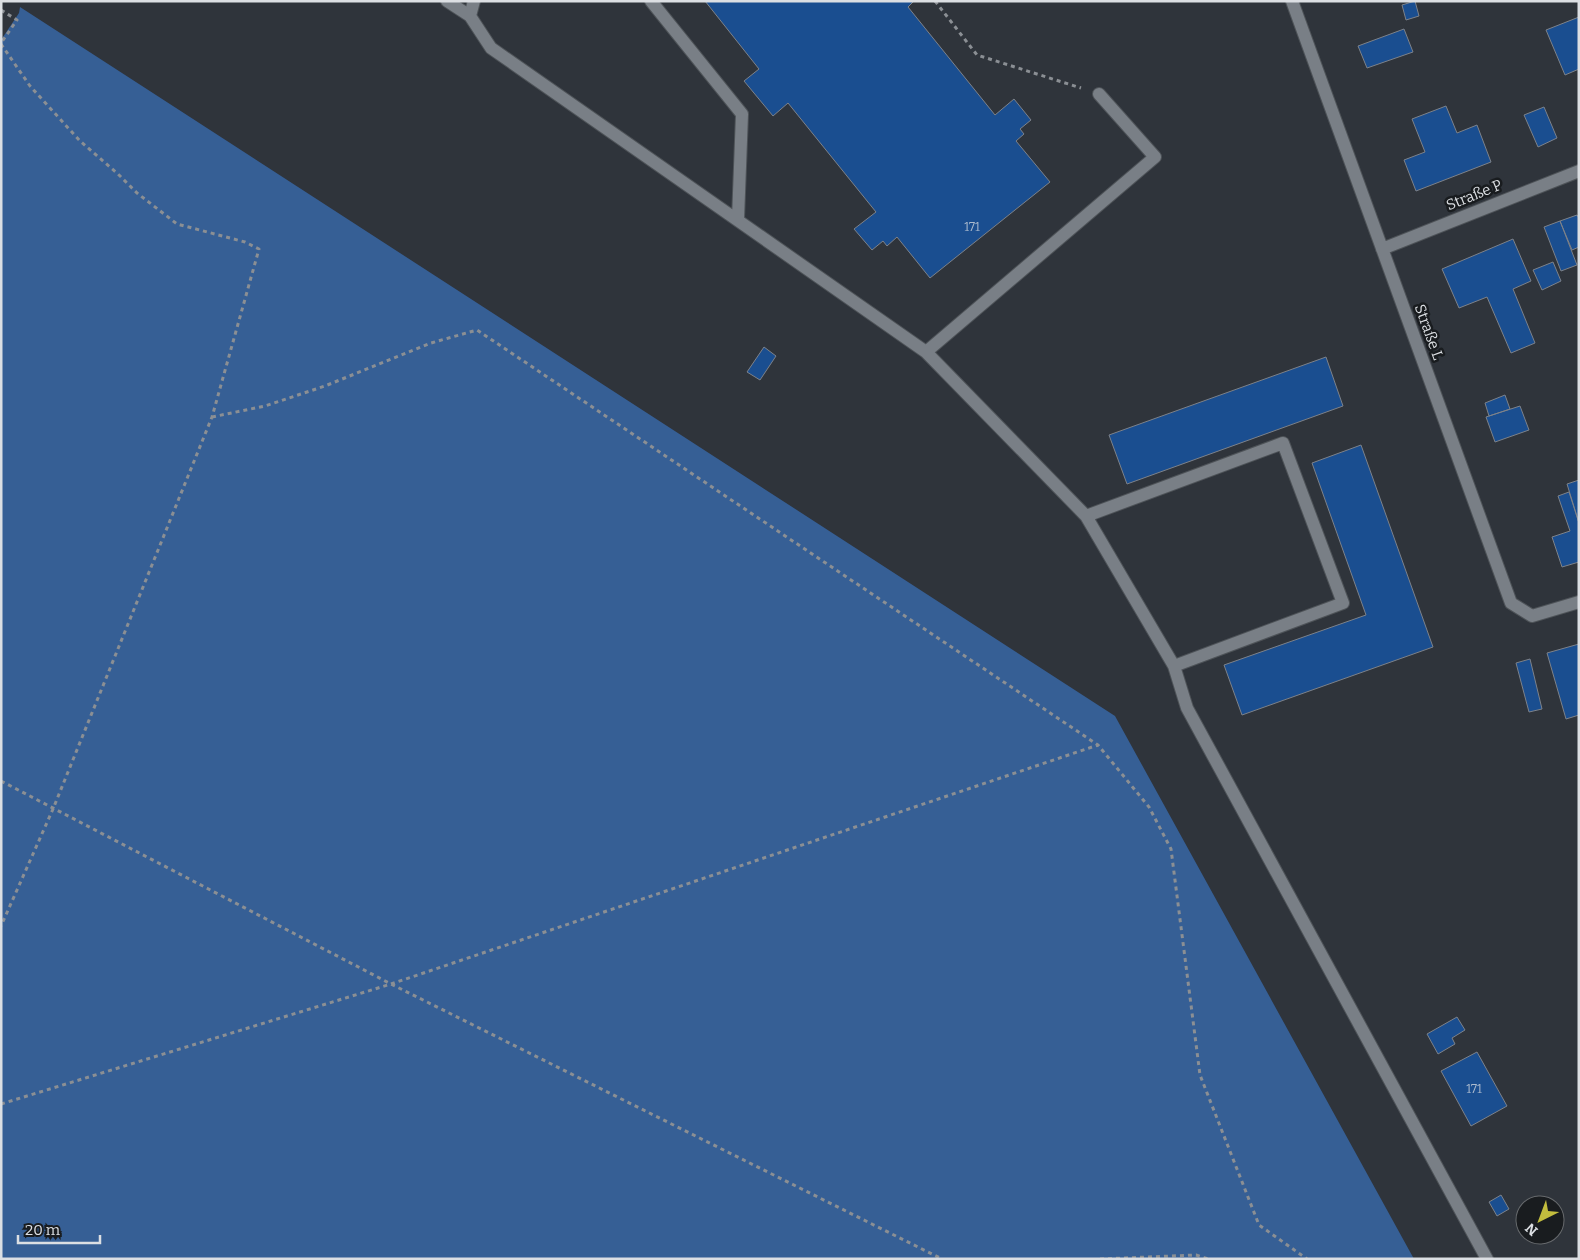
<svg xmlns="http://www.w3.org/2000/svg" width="1580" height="1260" font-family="Bitter,serif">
<rect width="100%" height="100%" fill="#2f343b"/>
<path fill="#365f95" d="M20,7L1115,716L1414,1259H1V40L19,13Z"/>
<path fill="#1a4e90" stroke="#7d828a" d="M705,1H914L908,7L995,115L1014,99L1031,120L1020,129L1024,134L1016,141L1050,182L930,278L897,237L887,246L883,241L872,250L854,229L876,212L788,103L773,116L744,81L759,69Z
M1415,1L1419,16L1406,20L1402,5Z
M1579,17V69L1565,75L1546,30Z
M1404,29L1413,52L1367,68L1358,46Z
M1446,106L1457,133L1477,125L1491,162L1416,191L1404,160L1425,152L1412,119Z
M1544,107L1557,138L1538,147L1524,115Z
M1577,215L1579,218V247L1572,250L1560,221Z
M1560,221L1577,265L1561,271L1544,227Z
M1513,239L1531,281L1513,289L1535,343L1511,353L1487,297L1459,308L1442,269Z
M1553,262L1561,281L1542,290L1533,270Z
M764,347L776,356L760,380L747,372Z
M1326,357L1343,406L1127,484L1109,435Z
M1505,395L1510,409L1489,416L1485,403Z
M1520,406L1529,430L1495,442L1486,417Z
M1361,445L1433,647L1242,715L1224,665L1366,615L1312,463Z
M1579,480V523L1567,484Z
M1569,492L1579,523V562L1562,567L1552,537L1570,531L1558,496Z
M1579,644V715L1566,719L1547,653Z
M1530,659L1542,709L1529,712L1516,663Z
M1457,1017L1465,1030L1452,1038L1455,1044L1438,1054L1427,1034Z
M1477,1052L1507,1106L1471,1126L1441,1071Z
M1501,1195L1509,1209L1497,1216L1489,1202Z"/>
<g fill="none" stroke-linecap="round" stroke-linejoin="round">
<g stroke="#4e5358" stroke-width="14">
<path id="service" d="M447,1L470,16L491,48L926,352L1086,516L1174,666L1187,708L1487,1259
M651,1L742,114L738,219
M470,16L474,1
M926,352L1155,157L1099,94
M1086,516L1283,443L1343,603L1174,666"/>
</g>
<g stroke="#4e5358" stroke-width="14">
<path id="minor" d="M1292,1L1511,603L1532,616L1579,602
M1382,249L1579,171"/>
</g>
<path stroke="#8b8f94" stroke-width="3" stroke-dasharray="4 4" stroke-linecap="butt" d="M935,1L977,55L1081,88
M1,10L17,20L1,43
M1,44L30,86L80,141L118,174L137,193L177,224L245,242L259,249L212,417L53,809L1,926
M212,417L265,406L325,386L431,343L477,330L1098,745L1149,807L1171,849L1200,1075L1259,1225L1307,1259
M1,781L391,984L942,1259
M1,1104L391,984L1098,745
M1100,1259L1196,1255L1208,1259"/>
<use href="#service" stroke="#797f86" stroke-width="12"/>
<use href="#minor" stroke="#797f86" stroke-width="12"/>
</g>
<g text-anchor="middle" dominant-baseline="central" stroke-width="5" stroke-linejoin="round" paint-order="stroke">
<g font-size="12" fill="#acbbce">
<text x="972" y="227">171</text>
<text x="1474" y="1089">171</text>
</g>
<g font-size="15" fill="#dcdfe3" stroke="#191c1f">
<text transform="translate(1474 195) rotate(-22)">Straße P</text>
<text transform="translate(1429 332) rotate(70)">Straße L</text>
</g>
</g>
<rect width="1580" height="1260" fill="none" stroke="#dcdfe3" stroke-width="5"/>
<g transform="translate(1540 1220) rotate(222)"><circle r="24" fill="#191c1f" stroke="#676a6d"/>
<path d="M0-4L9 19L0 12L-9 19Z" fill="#c3bd3e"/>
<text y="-8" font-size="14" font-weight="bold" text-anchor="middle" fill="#dcdfe3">N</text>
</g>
<path d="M18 1235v8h82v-8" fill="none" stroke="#dcdfe3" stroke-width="2.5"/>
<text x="25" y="1235" font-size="15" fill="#dcdfe3" stroke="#191c1f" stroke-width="4" paint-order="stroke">20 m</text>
</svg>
